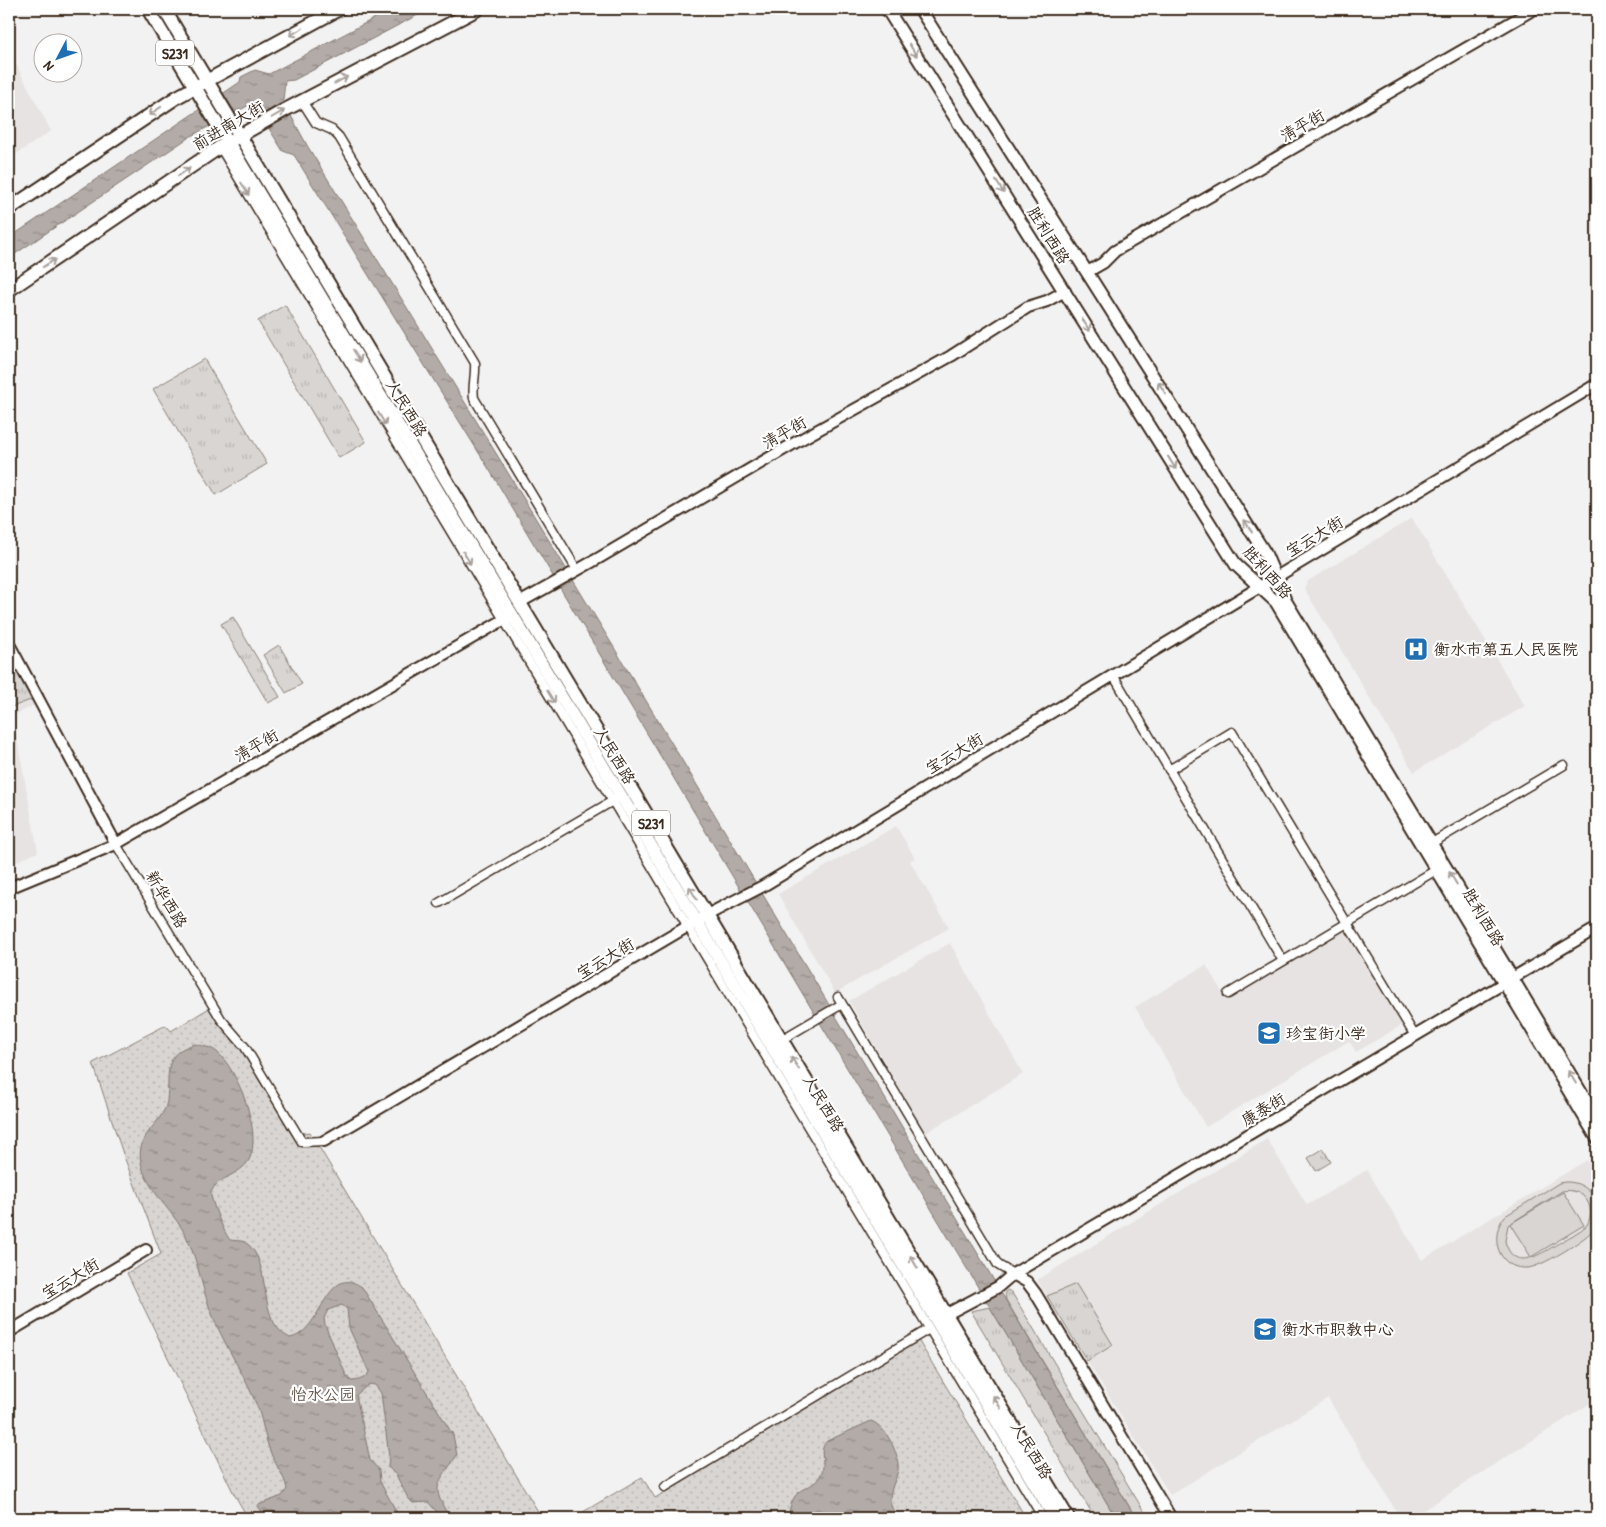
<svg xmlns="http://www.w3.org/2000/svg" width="1606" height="1527" font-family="'Patrick Hand','LXGW WenKai TC',sans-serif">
<defs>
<pattern id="grass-tufts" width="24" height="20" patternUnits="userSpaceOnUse" patternTransform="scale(1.25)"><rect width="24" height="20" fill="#d8d5d2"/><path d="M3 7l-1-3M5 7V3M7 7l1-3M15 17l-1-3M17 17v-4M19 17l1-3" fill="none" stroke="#bab7b4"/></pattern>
<pattern id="park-dots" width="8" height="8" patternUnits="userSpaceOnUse" patternTransform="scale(1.25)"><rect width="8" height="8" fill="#d8d5d2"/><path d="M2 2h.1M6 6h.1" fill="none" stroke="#bab7b4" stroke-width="1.8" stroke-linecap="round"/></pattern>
<pattern id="water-ripples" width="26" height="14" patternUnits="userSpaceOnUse" patternTransform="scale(1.25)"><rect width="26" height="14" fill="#b2aba7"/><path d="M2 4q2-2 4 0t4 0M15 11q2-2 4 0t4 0" fill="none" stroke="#928b87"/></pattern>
</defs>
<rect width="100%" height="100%" fill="#f3f2f2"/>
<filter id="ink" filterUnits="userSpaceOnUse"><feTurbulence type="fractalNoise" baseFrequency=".02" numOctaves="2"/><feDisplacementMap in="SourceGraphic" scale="10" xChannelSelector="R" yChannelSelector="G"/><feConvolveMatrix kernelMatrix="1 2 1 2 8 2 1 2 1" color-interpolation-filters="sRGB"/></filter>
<g filter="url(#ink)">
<path fill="#e6e3e2" d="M9,51L51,131L9,159Z
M1412,518L1525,706L1414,772L1304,588L1308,581Z
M9,634L46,699L13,716L38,852L9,865Z
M896,826L915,858L910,861L949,928L835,993L778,894Z
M1345,930L1402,1025L1356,1052L1349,1041L1206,1127L1135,1007L1206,965L1227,1000Z
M950,943L1023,1074L925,1133L849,1001Z
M1267,1139L1307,1205L1367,1170L1422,1260L1587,1160L1597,1177V1399L1411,1518H1400L1328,1398L1170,1495L1037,1280Z"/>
<path fill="url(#grass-tufts)" stroke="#8a8078" d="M285,305L366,442L339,458L258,321Z
M204,359L267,464L216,495L153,389Z
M233,617L280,697L268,703L221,624Z
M9,634L44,695L9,708Z
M279,645L302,684L286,693L263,655Z
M1323,1149L1331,1162L1316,1171L1308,1158Z
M1076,1284L1113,1345L1087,1361L1047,1296Z
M1008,1290L1012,1293L1148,1518H1136L1006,1300L1005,1292Z
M990,1307L1116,1518H1095L971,1311Z"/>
<path fill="url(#park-dots)" stroke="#8a8078" d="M216,1004L292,1135L310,1132L542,1518H248L234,1494L127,1273L161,1254L123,1154L93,1063L166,1025L171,1031Z
M918,1340L1026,1518H573L642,1477L655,1498Z"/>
<path fill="#d8d5d2" stroke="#8a8078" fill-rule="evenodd" d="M1565,1182C1591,1181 1606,1207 1593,1230C1585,1240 1540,1268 1527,1268C1498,1270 1488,1236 1505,1216L1559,1183ZM1562,1191C1583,1187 1597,1206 1587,1225C1580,1232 1569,1237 1561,1242C1543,1252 1514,1275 1505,1241L1508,1225Z
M1563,1192L1584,1225L1531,1257L1510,1224Z"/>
<path fill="url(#water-ripples)" stroke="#827770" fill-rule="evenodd" d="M392,9H429L294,80L285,81L283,101L308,147C589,601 862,1060 1136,1518H1116L492,474L294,155L283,151L253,103L191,136L9,258V238L240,82L241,77L255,70L269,74Z
M195,1044C202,1046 211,1047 217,1052C238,1070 263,1134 249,1160C241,1175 217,1177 211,1192C209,1197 225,1235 230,1240C235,1241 240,1240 245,1242C275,1262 254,1321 290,1338C323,1332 325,1262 362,1287L453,1435L457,1455C438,1485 429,1484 450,1518H438L436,1511L428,1502L413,1503L408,1498L396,1475L388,1467L389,1457L381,1393L375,1385L369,1384L356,1395L370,1460L379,1470L380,1482L400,1518H265L258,1505L282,1496L287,1489C284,1474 275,1465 270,1451C265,1438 263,1424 259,1411C247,1379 227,1350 214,1319C202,1292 199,1262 186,1236C174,1210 134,1180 141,1147C145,1129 165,1119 167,1101C170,1072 162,1053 195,1044ZM342,1305L347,1309L349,1328L369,1372C366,1378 359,1381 351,1381L346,1375L325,1325L324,1318L328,1310Z
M871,1421C886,1426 900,1455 898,1470C896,1480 890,1489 890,1500C890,1506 895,1513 897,1518H788C793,1480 812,1494 821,1474C827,1463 817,1451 827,1441Z"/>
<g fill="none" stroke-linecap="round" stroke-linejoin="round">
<g stroke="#3b2a1e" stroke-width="11">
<path id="minor" d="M302,101L316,123L332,130L339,137L475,363C476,376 472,386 474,398L577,570
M220,147L1043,1518
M1113,675L1283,961
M1169,770L1232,732L1415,1036
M1432,843L1564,765
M116,844L221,1019L245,1047L302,1142L324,1141
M439,903L616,799
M1228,994L1436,870
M838,997L998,1265L1013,1274
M781,1040L842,1004
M665,1487L929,1329"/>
</g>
<g stroke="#3b2a1e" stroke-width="14">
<path id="tertiary" d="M1089,271L1103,263L1115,251L1534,9
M519,603L599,558L798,441L951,356L1028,307L1047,301L1065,291
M9,644L116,844
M9,888L116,844L512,615
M324,1141L707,915L763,886L1597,384
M1013,1274L1027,1282L1036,1294L1171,1518
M945,1315L998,1287L1013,1274L1597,928
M9,1332L146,1250"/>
</g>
<g stroke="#3b2a1e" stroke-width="15">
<path id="secondary" d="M887,9L1236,565L1276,602L1597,1138
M920,9L1265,553L1285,600L1597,1119"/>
</g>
<g stroke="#3b2a1e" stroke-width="16">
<path id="primary" d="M148,9L1055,1518
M164,9L1068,1518
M9,209L177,97L339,9
M9,290L220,147L285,110L478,9"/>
</g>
<use href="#minor" stroke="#fff" stroke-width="8"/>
<use href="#tertiary" stroke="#fff" stroke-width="10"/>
<use href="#secondary" stroke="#fff" stroke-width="11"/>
<use href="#primary" stroke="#fff" stroke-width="12"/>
</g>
<defs><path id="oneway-shaft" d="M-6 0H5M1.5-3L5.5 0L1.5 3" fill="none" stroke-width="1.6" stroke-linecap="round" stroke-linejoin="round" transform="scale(1.25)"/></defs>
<g stroke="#a79f9a">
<use href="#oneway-shaft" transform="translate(296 32) rotate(151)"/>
<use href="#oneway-shaft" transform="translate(913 50) rotate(58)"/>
<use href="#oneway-shaft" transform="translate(341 80) rotate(-28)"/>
<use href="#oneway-shaft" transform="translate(155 111) rotate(146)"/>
<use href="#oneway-shaft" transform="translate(278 114) rotate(-30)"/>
<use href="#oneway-shaft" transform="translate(184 172) rotate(-35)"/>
<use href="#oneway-shaft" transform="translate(1000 187) rotate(58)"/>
<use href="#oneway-shaft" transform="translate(245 189) rotate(59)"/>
<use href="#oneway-shaft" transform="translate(49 263) rotate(-34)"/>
<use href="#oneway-shaft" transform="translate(1086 325) rotate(58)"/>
<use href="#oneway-shaft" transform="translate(357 356) rotate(59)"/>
<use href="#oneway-shaft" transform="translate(1162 388) rotate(-122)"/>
<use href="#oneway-shaft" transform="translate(382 419) rotate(59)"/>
<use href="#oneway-shaft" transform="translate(1172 463) rotate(58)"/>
<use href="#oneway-shaft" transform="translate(1248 526) rotate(-122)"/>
<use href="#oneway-shaft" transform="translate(467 558) rotate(59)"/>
<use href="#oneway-shaft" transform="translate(551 697) rotate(59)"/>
<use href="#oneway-shaft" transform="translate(1453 878) rotate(-121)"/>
<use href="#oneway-shaft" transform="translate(693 893) rotate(-121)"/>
<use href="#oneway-shaft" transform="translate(795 1063) rotate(-121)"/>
<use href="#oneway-shaft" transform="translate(1572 1077) rotate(-121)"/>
<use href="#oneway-shaft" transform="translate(914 1262) rotate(-121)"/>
<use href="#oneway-shaft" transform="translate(997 1402) rotate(-121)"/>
</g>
</g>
<defs>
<g id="hospital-square" transform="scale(1.25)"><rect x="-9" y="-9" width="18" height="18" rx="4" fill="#1f6fb2" stroke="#fff"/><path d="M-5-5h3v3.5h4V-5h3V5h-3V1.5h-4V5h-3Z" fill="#fff"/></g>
<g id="school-square" transform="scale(1.25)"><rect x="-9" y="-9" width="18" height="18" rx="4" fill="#1f6fb2" stroke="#fff"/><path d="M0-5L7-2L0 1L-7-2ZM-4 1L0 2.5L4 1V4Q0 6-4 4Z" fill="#fff"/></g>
</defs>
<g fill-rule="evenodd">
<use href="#hospital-square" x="1416" y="649"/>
<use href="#school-square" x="1269" y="1033"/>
<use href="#school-square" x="1265" y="1329"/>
</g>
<g text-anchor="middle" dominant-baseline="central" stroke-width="4.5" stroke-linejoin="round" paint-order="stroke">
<g fill="#fff" stroke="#766a62" stroke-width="1">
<rect x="156" y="40.5" width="38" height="25" rx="4"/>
<rect x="632" y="810.5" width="38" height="25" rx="4"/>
</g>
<g font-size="15" font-weight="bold" fill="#3b2a1e">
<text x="175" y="53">S231</text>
<text x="651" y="823">S231</text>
</g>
<g font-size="16" fill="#3b2a1e" stroke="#fff">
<text transform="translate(228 125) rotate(-31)">前进南大街</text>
<text transform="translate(1302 125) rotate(-30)">清平街</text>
<text transform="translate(1049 235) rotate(58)">胜利西路</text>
<text transform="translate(407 408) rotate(59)">人民西路</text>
<text transform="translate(784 432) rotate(-30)">清平街</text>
<text transform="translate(1314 536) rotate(-31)">宝云大街</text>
<text transform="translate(1268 572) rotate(48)">胜利西路</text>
<text transform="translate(256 745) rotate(-30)">清平街</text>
<text transform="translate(954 753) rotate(-31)">宝云大街</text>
<text transform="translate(615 755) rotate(59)">人民西路</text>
<text transform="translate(167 899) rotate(59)">新华西路</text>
<text transform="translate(1484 917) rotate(59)">胜利西路</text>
<text transform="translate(605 958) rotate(-31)">宝云大街</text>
<text transform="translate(824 1103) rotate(59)">人民西路</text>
<text transform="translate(1263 1109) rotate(-31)">康泰街</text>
<text transform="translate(70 1278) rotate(-31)">宝云大街</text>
<text transform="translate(1032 1450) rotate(59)">人民西路</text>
</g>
<g font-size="16" fill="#3b2a1e" stroke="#fff" text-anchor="start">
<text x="1434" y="649">衡水市第五人民医院</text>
<text x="1286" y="1033">珍宝街小学</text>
<text x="1282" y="1329">衡水市职教中心</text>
</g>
<g font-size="16" fill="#62554b" stroke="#fff">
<text x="323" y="1394">怡水公园</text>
</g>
</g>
<rect width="1606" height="1527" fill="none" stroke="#fff" stroke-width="30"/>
<rect x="15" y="15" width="1576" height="1497" fill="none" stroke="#3b2a1e" stroke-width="2" filter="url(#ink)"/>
<g transform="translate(58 58) rotate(229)"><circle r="24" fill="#ffffff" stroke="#b1aaa5"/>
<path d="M0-4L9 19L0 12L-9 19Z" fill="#1f6fb2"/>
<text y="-8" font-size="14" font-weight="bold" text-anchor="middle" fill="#3b2a1e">N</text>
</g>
</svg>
